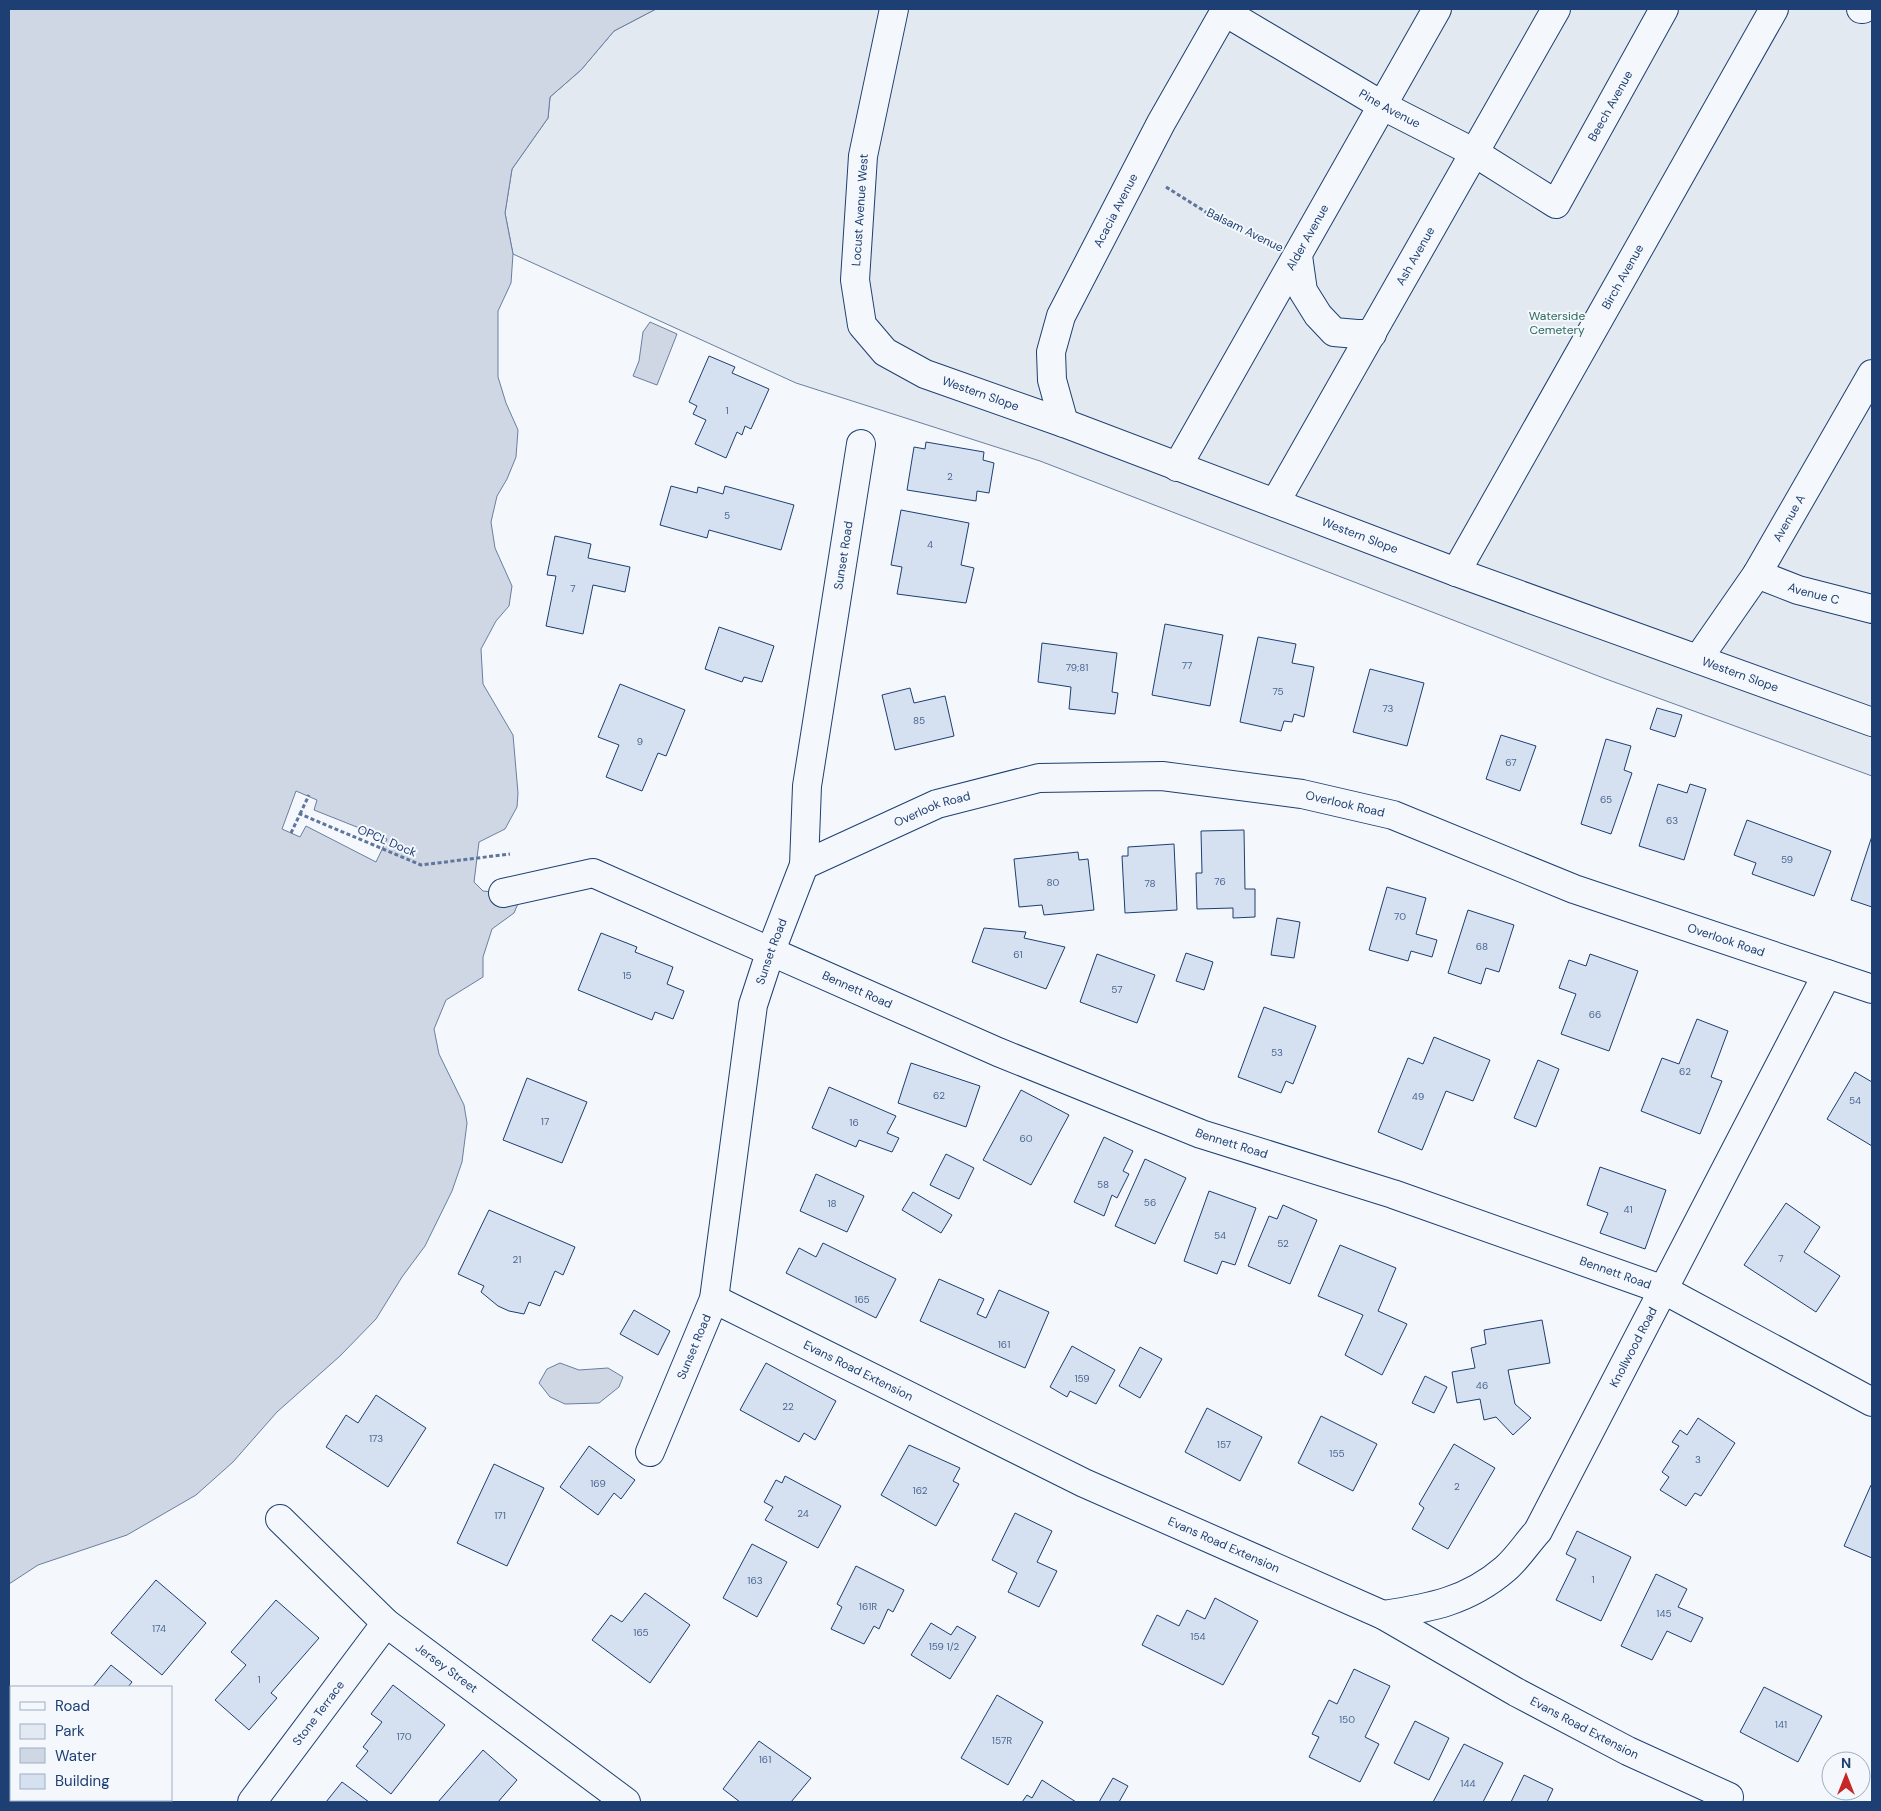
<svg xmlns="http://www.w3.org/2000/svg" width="1881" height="1811" font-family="'DM Sans',sans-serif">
<rect width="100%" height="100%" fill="#f4f7fb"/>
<path fill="#e3e9f0" stroke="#687fa3" d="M656,9H1872V776L1606,679L1040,461L796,383L513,254L505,213L512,169L548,118L550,97L581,70L614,31Z"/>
<path fill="#cfd7e4" stroke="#687fa3" d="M9,9H656L614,31L581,70L550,97L548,118L512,169L505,213L513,254L511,283L498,311V377L506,403L518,430L516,457L507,479L497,496L491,522L495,548L512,586L509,606L496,621L481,649L483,684L513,735L518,793L517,807L505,829L479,842L474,882L483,891L503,893L520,899L514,913L492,929L483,957V977L446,1000L434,1029L439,1054L464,1105L467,1123L462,1162L452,1191L425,1246L402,1277L376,1319L340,1356L277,1412L233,1462L196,1495L127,1535L38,1565L9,1584Z
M650,322L677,334L657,385L633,376L639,361L643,332Z
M560,1363L579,1370L608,1368L623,1377L619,1387L599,1403L565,1404L550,1397L539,1383L547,1369Z"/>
<path fill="#f4f7fb" stroke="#687fa3" d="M296,791L317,800L314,810L387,839L376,862L306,826L300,837L282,829Z"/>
<path fill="#d5e0f0" stroke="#1d3f73" d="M709,356L735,367L732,373L769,389L751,429L745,426L742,435L737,432L726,458L695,444L706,420L693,414L697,406L689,402Z
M926,442L984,452L983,460L994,463L989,493L977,491L976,501L907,490L914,447L925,449Z
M671,486L697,493L698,487L723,494L725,486L794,505L781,550L709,530L707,538L660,525Z
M901,510L969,523L961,565L974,568L966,603L897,594L902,567L891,565Z
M555,536L591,544L588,558L630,567L625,592L593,585L583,634L546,626L556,576L547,575Z
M1165,624L1223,635L1210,706L1152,695Z
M719,627L774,646L762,682L744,677L742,682L705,669Z
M1258,637L1296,644L1292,663L1314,667L1304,717L1294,714L1292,722L1284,721L1281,731L1240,722Z
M1042,643L1117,653L1112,692L1118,693L1115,714L1069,709L1071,687L1038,682Z
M1370,669L1424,683L1407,746L1353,732Z
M620,684L685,710L666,756L658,753L642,791L606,777L619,745L598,737Z
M910,688L914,703L945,696L954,736L895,750L882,695Z
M1657,708L1682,715L1675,737L1650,729Z
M1501,735L1536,746L1520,791L1486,779Z
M1606,739L1631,746L1624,770L1632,773L1611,834L1581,824Z
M1658,784L1687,793L1690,784L1706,789L1684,860L1639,846Z
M1747,820L1831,851L1814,896L1752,874L1756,863L1734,855Z
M1244,830L1245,889H1255V917L1233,918V908L1197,909L1196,873H1202L1201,831Z
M1872,836V907L1851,900Z
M1174,844L1177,910L1125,913L1122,856H1128V847Z
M1078,852L1079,860L1088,859L1094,910L1044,915L1042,905L1019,907L1014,859Z
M1387,887L1426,898L1416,934L1437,940L1432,957L1411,951L1408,961L1369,950Z
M1468,910L1514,925L1499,972L1486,968L1481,984L1448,973Z
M1277,918L1300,922L1294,958L1271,955Z
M984,928L1026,932L1024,938L1065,947L1046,989L972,962Z
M601,933L637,947L635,952L673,967L667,984L684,991L673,1019L655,1012L652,1020L578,990Z
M1186,953L1213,962L1204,990L1176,981Z
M1097,954L1155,975L1137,1023L1080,1002Z
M1590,954L1638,971L1609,1051L1561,1034L1576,994L1559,988L1569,960L1586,966Z
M1264,1007L1316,1026L1293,1084L1286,1081L1281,1093L1238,1077Z
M1697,1019L1728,1031L1711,1077L1722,1081L1700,1134L1641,1111L1662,1058L1679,1064Z
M1434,1037L1490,1060L1473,1101L1446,1091L1422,1150L1378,1132L1408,1058L1423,1064Z
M1538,1060L1559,1069L1536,1127L1514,1118Z
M911,1063L980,1086L966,1127L898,1103Z
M1855,1072L1872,1082V1146L1827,1119Z
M527,1078L587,1102L562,1163L503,1140Z
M829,1087L896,1116L887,1133L899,1138L892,1152L859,1140L856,1147L812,1128Z
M1021,1090L1069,1115L1031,1185L983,1160Z
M1104,1137L1133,1151L1123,1171L1129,1174L1117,1198L1112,1195L1104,1216L1074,1202Z
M946,1154L974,1168L959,1199L930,1185Z
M1145,1159L1186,1178L1155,1244L1115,1226Z
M1600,1167L1666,1190L1645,1249L1600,1233L1608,1213L1587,1205Z
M816,1174L864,1196L847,1232L800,1211Z
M1209,1191L1256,1208L1235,1265L1222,1261L1217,1274L1184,1261Z
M913,1192L952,1215L941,1233L902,1210Z
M1786,1203L1820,1227L1804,1252L1840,1276L1816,1312L1744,1265Z
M1283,1205L1317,1220L1290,1284L1248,1266L1269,1216L1277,1219Z
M489,1210L575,1247L563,1275L555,1271L540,1306L529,1302L524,1314L509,1311L498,1306L481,1292L484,1286L458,1274Z
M823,1243L896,1279L876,1318L786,1273L799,1248L816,1257Z
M1340,1245L1396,1268L1378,1311L1407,1324L1382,1375L1345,1355L1363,1315L1318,1296Z
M939,1279L984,1299L977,1314L986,1318L999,1290L1049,1312L1025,1368L920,1321Z
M634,1310L670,1331L658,1355L620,1334Z
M1542,1320L1550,1363L1508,1370L1515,1404L1531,1418L1513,1435L1496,1417L1484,1420L1480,1399L1457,1403L1452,1372L1475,1368L1471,1348L1486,1344L1484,1330Z
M1072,1346L1115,1370L1096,1404L1070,1391L1067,1397L1050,1387Z
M1140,1347L1162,1359L1140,1398L1119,1386Z
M766,1363L836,1401L815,1440L804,1433L799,1442L740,1410Z
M1425,1376L1447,1387L1434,1413L1412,1403Z
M376,1395L426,1428L388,1487L326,1447L346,1415L358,1423Z
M1207,1408L1262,1437L1240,1481L1185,1452Z
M1321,1416L1377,1444L1353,1491L1298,1463Z
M1698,1418L1735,1443L1701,1496L1695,1493L1686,1506L1660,1490L1669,1477L1662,1472L1679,1446L1672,1442L1680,1430L1687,1435Z
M1454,1444L1495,1468L1448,1549L1412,1529L1424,1508L1419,1504Z
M909,1445L960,1468L953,1481L959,1484L936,1526L881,1495Z
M589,1446L635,1480L621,1499L614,1493L598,1515L560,1487Z
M494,1464L544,1488L507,1566L457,1543Z
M785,1476L841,1506L818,1548L765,1520L773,1507L764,1502L776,1480L782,1483Z
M1871,1485L1872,1486V1558L1844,1546Z
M1015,1513L1052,1531L1037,1562L1057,1571L1039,1607L1008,1592L1017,1573L992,1560Z
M1577,1531L1631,1557L1601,1621L1556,1600L1576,1559L1566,1554Z
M752,1544L787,1562L757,1617L723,1598Z
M856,1566L904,1590L893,1612L888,1609L879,1629L874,1626L864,1644L831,1629L842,1607L837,1604Z
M1656,1574L1687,1589L1678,1607L1703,1618L1691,1642L1667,1631L1652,1660L1621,1646Z
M156,1580L206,1623L162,1675L111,1633Z
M645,1593L690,1625L650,1683L592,1640L611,1615L622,1622Z
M1215,1598L1258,1621L1223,1685L1142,1645L1157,1615L1179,1626L1187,1610L1205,1619Z
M276,1600L319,1638L271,1693L277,1698L249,1730L215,1700L246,1665L231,1652Z
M931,1623L951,1635L957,1626L976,1637L950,1679L911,1655Z
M111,1665L132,1682L128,1687H93Z
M1354,1669L1390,1686L1365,1737L1379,1744L1360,1782L1309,1757L1319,1737L1312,1734L1329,1700L1337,1704Z
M393,1685L445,1725L391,1794L356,1766L368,1751L363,1747L382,1722L371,1714Z
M1764,1687L1822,1716L1798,1762L1740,1732Z
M997,1695L1043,1722L1008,1785L961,1758Z
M1415,1721L1449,1738L1429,1780L1394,1763Z
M759,1741L811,1778L791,1802H740L723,1789Z
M1464,1744L1503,1763L1483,1802H1433Z
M483,1750L517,1780L498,1802H438Z
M1524,1775L1553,1789L1547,1802H1511Z
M1113,1778L1128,1786L1119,1802H1099Z
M1042,1780L1076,1802H1022L1027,1795L1032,1798Z
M342,1782L369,1802H326Z"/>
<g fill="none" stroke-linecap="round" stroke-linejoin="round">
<g stroke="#1d3f73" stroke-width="30">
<g id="minor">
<path id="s1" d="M894,9L863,156L855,280L862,325L885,352L925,374L1064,423L1456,572L1872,722"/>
<path d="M1861,9H1863"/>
<path id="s2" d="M1225,12L1383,106L1475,153L1556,204L1664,9"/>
<path d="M1298,256L1303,291L1318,315L1334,332L1357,334H1372"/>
<path id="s3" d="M1064,423L1052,380L1051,352L1061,316L1161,123L1226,9"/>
<path id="s4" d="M1177,467L1437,9"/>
<path id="s5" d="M1275,503L1556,9"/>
<path id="s6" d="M1456,572L1774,9"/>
<path id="s7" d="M1757,574L1798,590L1872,609"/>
<path id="s8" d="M1698,659L1757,574L1872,374"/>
<path id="s9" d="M804,865L937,804L1039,778L1162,776L1302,794L1393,815L1574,889L1872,989"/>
<path id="s10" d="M503,893L593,873L998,1052L1201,1134L1393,1194L1664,1290L1872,1402"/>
<path id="s11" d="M714,1299L1084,1483L1383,1615L1516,1692L1628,1751L1729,1797"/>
<path id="s12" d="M650,1452L714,1299L753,1005L770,953L804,865L807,786L861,444"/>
<path id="s13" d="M280,1519L386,1623L626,1802"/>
<path id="s14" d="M1383,1615C1430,1608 1468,1601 1505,1569C1517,1559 1527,1543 1538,1531L1827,974"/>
<path id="s15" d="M252,1802L386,1623"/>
</g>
</g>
<path stroke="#5e769c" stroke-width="3" stroke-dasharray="4 2.5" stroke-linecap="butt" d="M1166,187L1225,224L1265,242
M300,814L309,795
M291,833L300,814L421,865L510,854"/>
<use href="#minor" stroke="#f4f7fb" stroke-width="28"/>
</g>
<g text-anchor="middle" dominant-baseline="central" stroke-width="4" stroke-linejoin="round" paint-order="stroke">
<g font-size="10" fill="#4b6792">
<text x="727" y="410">1</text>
<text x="950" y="476">2</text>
<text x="727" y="515">5</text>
<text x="930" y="544">4</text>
<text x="573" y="588">7</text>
<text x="1187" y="665">77</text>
<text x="1077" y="667">79;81</text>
<text x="1278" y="691">75</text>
<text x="1388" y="708">73</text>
<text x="919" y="720">85</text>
<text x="640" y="741">9</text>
<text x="1511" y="762">67</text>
<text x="1606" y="799">65</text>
<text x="1672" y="820">63</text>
<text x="1787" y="859">59</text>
<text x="1220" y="881">76</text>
<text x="1053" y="882">80</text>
<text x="1150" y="883">78</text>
<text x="1400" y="916">70</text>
<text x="1482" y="946">68</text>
<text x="1018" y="954">61</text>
<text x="627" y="975">15</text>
<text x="1117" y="989">57</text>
<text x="1595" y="1014">66</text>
<text x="1277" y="1052">53</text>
<text x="1685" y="1071">62</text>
<text x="939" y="1095">62</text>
<text x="1418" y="1096">49</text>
<text x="1855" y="1100">54</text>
<text x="545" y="1121">17</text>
<text x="854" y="1122">16</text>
<text x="1026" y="1138">60</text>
<text x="1103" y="1184">58</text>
<text x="1150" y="1202">56</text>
<text x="832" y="1203">18</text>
<text x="1628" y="1209">41</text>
<text x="1220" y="1235">54</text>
<text x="1283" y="1243">52</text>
<text x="1781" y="1258">7</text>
<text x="517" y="1259">21</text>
<text x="862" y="1299">165</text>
<text x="1004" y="1344">161</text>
<text x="1082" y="1378">159</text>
<text x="1482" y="1385">46</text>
<text x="788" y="1406">22</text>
<text x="376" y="1438">173</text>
<text x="1224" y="1444">157</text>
<text x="1337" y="1453">155</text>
<text x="1698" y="1459">3</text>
<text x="598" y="1483">169</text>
<text x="1457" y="1486">2</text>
<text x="920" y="1490">162</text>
<text x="803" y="1513">24</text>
<text x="500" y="1515">171</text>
<text x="1593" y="1579">1</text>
<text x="755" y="1580">163</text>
<text x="868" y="1606">161R</text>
<text x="1664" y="1613">145</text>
<text x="159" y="1628">174</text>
<text x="641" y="1632">165</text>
<text x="1198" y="1636">154</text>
<text x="944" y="1646">159 1/2</text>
<text x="259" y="1679">1</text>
<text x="1347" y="1719">150</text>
<text x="1781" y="1724">141</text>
<text x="404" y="1736">170</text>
<text x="1002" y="1740">157R</text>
<text x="765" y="1759">161</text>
<text x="1468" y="1783">144</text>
</g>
<g font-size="12" fill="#1d3f73" stroke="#f4f7fb">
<text stroke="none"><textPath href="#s2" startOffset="495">Beech Avenue</textPath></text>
<text stroke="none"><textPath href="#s2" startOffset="191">Pine Avenue</textPath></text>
<text transform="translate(860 210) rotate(-86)">Locust Avenue West</text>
<text stroke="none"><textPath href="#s3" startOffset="229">Acacia Avenue</textPath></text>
<text transform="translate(1245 230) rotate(26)">Balsam Avenue</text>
<text stroke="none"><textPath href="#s4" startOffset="264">Alder Avenue</textPath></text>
<text stroke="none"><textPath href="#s5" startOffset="284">Ash Avenue</textPath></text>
<text stroke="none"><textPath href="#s6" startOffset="339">Birch Avenue</textPath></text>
<text stroke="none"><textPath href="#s1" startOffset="460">Western Slope</textPath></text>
<text stroke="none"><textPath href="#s8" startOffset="168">Avenue A</textPath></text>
<text stroke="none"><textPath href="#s1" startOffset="865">Western Slope</textPath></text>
<text stroke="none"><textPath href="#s12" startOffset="924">Sunset Road</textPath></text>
<text stroke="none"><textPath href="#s7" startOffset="60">Avenue C</textPath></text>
<text stroke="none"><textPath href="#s1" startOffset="1270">Western Slope</textPath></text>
<text stroke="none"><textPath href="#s9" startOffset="560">Overlook Road</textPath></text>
<text stroke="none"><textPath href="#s9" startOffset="140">Overlook Road</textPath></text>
<text transform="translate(387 841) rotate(23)">OPCL Dock</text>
<text stroke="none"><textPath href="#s9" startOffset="965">Overlook Road</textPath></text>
<text stroke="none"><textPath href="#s12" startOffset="519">Sunset Road</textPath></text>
<text stroke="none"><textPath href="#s10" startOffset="381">Bennett Road</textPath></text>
<text stroke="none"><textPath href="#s10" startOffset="786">Bennett Road</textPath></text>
<text stroke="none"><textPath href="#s10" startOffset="1191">Bennett Road</textPath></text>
<text stroke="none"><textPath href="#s14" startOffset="390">Knollwood Road</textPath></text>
<text stroke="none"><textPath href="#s12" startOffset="114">Sunset Road</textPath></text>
<text stroke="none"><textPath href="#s11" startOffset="161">Evans Road Extension</textPath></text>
<text stroke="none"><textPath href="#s11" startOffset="566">Evans Road Extension</textPath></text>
<text stroke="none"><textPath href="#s13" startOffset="224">Jersey Street</textPath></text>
<text stroke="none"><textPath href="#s15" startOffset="111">Stone Terrace</textPath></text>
<text stroke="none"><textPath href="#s11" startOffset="971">Evans Road Extension</textPath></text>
</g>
<g font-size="12" fill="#2c6c60" stroke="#f4f7fb">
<text x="1557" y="316">Waterside<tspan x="1557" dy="14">Cemetery</tspan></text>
</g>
</g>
<rect width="1881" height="1811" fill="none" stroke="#1d3f73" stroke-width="20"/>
<rect x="10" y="1686" width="162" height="115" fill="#f4f7fb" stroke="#9eadc5"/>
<rect x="20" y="1702" width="25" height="8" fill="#f4f7fb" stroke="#9eadc5"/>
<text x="55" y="1711" font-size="15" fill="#1d3f73">Road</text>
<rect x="20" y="1724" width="25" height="15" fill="#e3e9f0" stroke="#9eadc5"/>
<text x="55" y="1736" font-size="15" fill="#1d3f73">Park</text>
<rect x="20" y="1748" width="25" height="15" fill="#cfd7e4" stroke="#9eadc5"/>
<text x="55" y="1761" font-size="15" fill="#1d3f73">Water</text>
<rect x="20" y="1774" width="25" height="15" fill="#d5e0f0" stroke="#9eadc5"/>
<text x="55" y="1786" font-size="15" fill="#1d3f73">Building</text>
<g transform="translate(1846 1776)"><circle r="24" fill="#f4f7fb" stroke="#9eadc5"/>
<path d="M0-4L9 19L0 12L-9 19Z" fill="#c62828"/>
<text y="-8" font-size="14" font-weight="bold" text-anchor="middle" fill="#1d3f73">N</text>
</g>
</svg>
